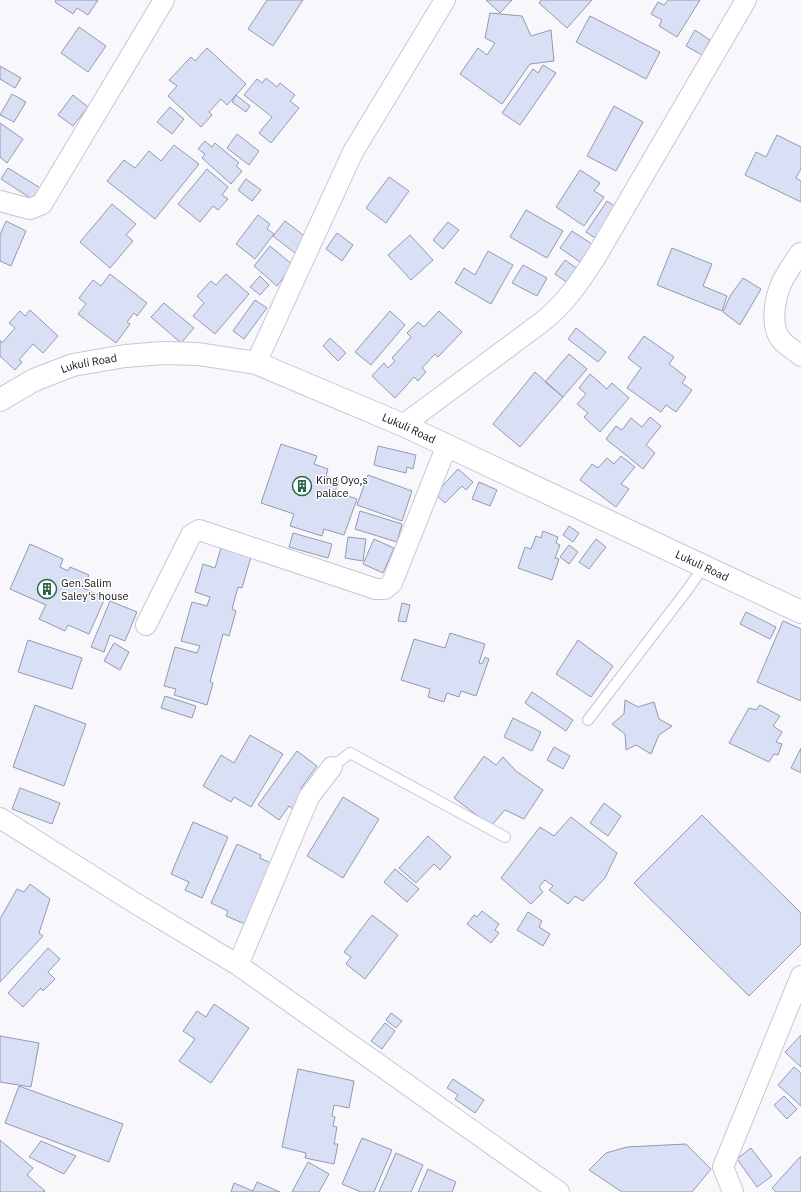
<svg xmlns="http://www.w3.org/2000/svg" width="801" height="1192" font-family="'IBM Plex Sans',sans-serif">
<rect width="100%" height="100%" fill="#f8f7fb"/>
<path fill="#d9e0f6" stroke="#939aaf" d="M56,0H98L88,15L77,8L73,14L55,2Z
M267,0H303L273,46L248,29Z
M486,0H512L500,13Z
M541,0H592L567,28L539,3Z
M668,0H700L677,37L659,26L662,20L651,14L658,2L664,5Z
M490,13L522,16L531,36L551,30L554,61L530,64L502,104L460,74L478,48L487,55L495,43L485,38Z
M590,16L660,52L646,79L576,42Z
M79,27L106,46L88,72L61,53Z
M695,30L710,40L702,55L686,46Z
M207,48L246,84L227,105L221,99L209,112L212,115L201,127L168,96L177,86L169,80L191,57L195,61Z
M543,65L556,73L520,125L502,113L533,69L538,73Z
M0,66L21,78L15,88L0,79Z
M266,78L277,87L280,83L295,95L290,101L299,108L271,143L259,133L272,117L244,95L257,79L262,83Z
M12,94L26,102L14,122L0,115Z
M73,95L88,107L73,126L58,115Z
M236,95L250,106L246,112L232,102Z
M614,106L643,122L616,171L587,156Z
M170,107L184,119L172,134L157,122Z
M0,123L23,139L7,163L0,157Z
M237,134L259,151L249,165L227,148Z
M777,135L801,147V169L796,178L801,181V202L745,175L756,152L766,157Z
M205,141L212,147L215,143L239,163L236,166L242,171L231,184L202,158L205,154L198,149Z
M174,145L199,164L155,219L107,181L124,160L135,168L149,151L161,161Z
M8,168L42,189L35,201L1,179Z
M207,169L228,187L222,195L228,199L218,210L213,206L200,222L178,204Z
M580,170L600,183L594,191L604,197L584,226L556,207Z
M389,177L409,191L386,223L366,208Z
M246,179L261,190L252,201L238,190Z
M607,201L616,207L595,238L586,232Z
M112,204L136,224L126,235L133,241L110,268L80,242Z
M526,210L563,231L547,258L510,237Z
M258,215L270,224L267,229L274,234L255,259L236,244Z
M6,221L26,231L11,266L0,261V235Z
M285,221L307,238L295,253L273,236Z
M448,222L459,230L443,249L433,240Z
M572,231L592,244L580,262L560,248Z
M337,233L353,245L342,261L326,249Z
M410,235L433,260L411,280L388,255Z
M270,246L293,265L277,286L254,266Z
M672,248L712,264L703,286L727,296L722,311L657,285Z
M488,251L513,265L491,304L455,283L464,268L475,275Z
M565,260L578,269L568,283L555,274Z
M523,265L547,278L537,296L512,283Z
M110,274L147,303L137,316L134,313L127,322L130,324L116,343L78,314L86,304L79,298L93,280L101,286Z
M226,274L249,294L215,334L193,316L204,303L197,296L211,281L216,285Z
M260,276L269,285L260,295L250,287Z
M743,278L761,289L740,325L723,312L730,296Z
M255,300L267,308L244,339L233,331Z
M164,303L194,328L181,343L151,317Z
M30,310L58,336L43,353L33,344L19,360L22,362L15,370L0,356V340L2,343L15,328L9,323L20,311L25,316Z
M390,311L405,325L371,365L355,352Z
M439,311L462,332L438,357L435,354L422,368L426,372L418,381L414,377L395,398L372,376L384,363L388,368L395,361L392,358L411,337L407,333L418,322L424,327Z
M576,328L606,352L598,362L568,339Z
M644,336L674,357L669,364L686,377L682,383L692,390L676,412L666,405L661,412L627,388L641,368L628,358Z
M330,338L346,353L338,361L323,346Z
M569,354L587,369L563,397L545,382Z
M535,372L563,397L520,447L493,424Z
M590,374L607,389L612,383L629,398L600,432L584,417L588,413L577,404L586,394L579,388Z
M650,417L661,426L646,445L655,453L643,469L606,439L616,426L622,430L631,418L642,427Z
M281,444L317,456L314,464L328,469L326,476L339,480L335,492L357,499L344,535L324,529L322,536L290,526L294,514L261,503Z
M378,446L416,455L413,469L407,467L406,473L374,465Z
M621,456L635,467L621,484L629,489L616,507L580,480L592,464L598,468L607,458L614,464Z
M458,469L473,482L466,490L462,486L445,503L435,494Z
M368,475L412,491L402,521L357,505Z
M479,482L497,490L490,506L472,499Z
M360,511L402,524L397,542L355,529Z
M569,526L579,533L573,542L563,535Z
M543,531L558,537L556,543L560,545L555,558L559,559L552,580L518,568L525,547L531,549L536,536L541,538Z
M293,533L332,544L328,558L289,547Z
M348,537L366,539L363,561L345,558Z
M374,539L394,548L383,573L363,564Z
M596,539L606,547L589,569L579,562Z
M30,544L63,559L60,567L68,571L70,567L89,575L83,588L105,598L89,634L68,625L65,631L39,619L46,605L10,589Z
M569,545L578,552L569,564L560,557Z
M221,548L251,557L242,588L238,587L232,609L236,611L229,636L223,634L210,682L213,683L207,705L174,695L176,689L164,686L175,647L197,653L200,646L181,641L192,602L207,606L210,597L195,592L203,564L215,568Z
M110,601L137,612L125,641L110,635L104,652L91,647Z
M402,603L410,605L406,622L398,621Z
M746,612L776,627L770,639L740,624Z
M783,621L801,629V701L757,682Z
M450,633L485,644L479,663L482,664L485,657L489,659L476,696L461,691L459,697L447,693L444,702L428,697L430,689L401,680L414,639L445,648Z
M28,640L82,658L72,689L18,672Z
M578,640L613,666L591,697L556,674Z
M114,643L129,652L120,670L104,661Z
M532,692L573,720L566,731L525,703Z
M165,696L196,706L192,718L161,708Z
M625,700L638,707L654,702L659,719L672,726L659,735L651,754L636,745L626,750L625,734L612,724L624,714Z
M35,705L86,724L64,786L13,767Z
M760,705L780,716L773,726L782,732L776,742L782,744L778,755L774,754L769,762L729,743L749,708L756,710Z
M513,718L541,732L532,751L504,737Z
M250,735L283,754L251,807L234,797L231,802L203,786L221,755L234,763Z
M554,747L570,756L563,769L547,760Z
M801,748V773L791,768Z
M297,751L317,766L301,788L307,792L294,810L289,806L279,820L258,805Z
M484,756L496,765L503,757L516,771L543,790L524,819L505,810L491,826L454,798Z
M20,788L60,803L52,824L12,809Z
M343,797L379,819L343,878L307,856Z
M604,803L621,816L608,836L590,823Z
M702,815L801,913V944L749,996L634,883Z
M571,817L617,853L605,878L583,901L575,896L568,904L549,890L553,886L545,880L539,887L543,892L531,904L501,878L540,827L554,836Z
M193,822L228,837L202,898L185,890L189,882L171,874Z
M428,836L451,857L440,870L434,864L416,883L399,868Z
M237,844L261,855L260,858L271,863L245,924L226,916L228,911L211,903Z
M395,869L419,889L407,902L384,882Z
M30,884L50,899L39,933L43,936L0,982V919L17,889L24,892Z
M482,911L499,924L495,930L499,933L491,943L467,924L474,915L477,917Z
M528,912L542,921L539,927L550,934L543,946L517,930Z
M372,915L398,935L365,979L346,964L351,957L344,952Z
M48,948L60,959L48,972L55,979L43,991L41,988L23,1007L8,993Z
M214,1004L249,1028L211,1083L179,1061L195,1039L183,1031L197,1011L206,1017Z
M391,1013L402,1021L396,1028L386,1020Z
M385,1023L395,1031L382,1049L371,1041Z
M801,1035V1067L785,1052Z
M0,1036L39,1043L31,1087L0,1082Z
M794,1067L801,1073V1106L778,1085Z
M298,1069L354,1081L349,1108L334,1105L332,1116L335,1117L333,1126L337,1127L334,1144H338L334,1164L305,1158L306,1153L282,1147Z
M453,1079L484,1100L475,1113L455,1099L458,1095L447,1088Z
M19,1086L123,1124L109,1162L5,1123Z
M784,1096L797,1109L787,1119L774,1105Z
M362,1138L392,1150L374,1192H361L342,1184Z
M0,1140L33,1168L27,1175L45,1191L44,1192H0Z
M41,1141L76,1156L64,1174L29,1157Z
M686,1144L711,1169L692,1192H622L589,1170L606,1153L627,1147Z
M751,1148L772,1176L757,1187L737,1159Z
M396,1153L423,1165L411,1192H379Z
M801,1156V1192H776L772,1188Z
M308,1162L329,1174L319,1192H292Z
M428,1169L456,1182L452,1192H418Z
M257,1182L280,1192H231L234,1183L253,1191Z"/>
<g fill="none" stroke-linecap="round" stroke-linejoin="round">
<g stroke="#c9c4da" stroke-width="12">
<path id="service" d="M588,720L688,589L704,566
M332,767L350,753L505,837"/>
</g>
<g stroke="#c9c4da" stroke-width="22">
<path id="minor" d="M0,201L30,209L42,204L164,0
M800,253C794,262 787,272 782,282C775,297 769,327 782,341C787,346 795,351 801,356
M256,363L353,152L445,0
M403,425L542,322C566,303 581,280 597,255L746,0
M146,625L191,535L199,530L376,589H385L392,583L447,445
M0,818L135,903L238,965L559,1192
M238,965L309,797L332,767
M733,1192L723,1167L801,976"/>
</g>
<g stroke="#c9c4da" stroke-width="24">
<g id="tertiary">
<path id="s1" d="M0,400L34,380L73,365L125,356L163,353L198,354L256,363L403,425L801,612"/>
</g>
</g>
<use href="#service" stroke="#fff" stroke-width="10"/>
<use href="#minor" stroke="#fff" stroke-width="20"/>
<use href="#tertiary" stroke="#fff" stroke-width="22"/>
</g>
<defs>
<g id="building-ring" transform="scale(1)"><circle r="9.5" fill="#fff" stroke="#2a654f" stroke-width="1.5"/><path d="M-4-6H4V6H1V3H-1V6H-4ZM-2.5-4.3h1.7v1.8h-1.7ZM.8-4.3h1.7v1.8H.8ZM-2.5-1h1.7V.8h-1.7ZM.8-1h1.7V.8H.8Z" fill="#2a654f"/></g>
</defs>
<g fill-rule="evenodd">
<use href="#building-ring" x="302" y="486"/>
<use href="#building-ring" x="47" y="589"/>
</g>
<g text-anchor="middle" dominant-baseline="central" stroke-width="3" stroke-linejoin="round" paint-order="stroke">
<g font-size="11" fill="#131118" stroke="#fff">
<text stroke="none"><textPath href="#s1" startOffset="97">Lukuli Road</textPath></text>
<text stroke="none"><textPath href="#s1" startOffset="432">Lukuli Road</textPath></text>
<text stroke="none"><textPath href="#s1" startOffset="756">Lukuli Road</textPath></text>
</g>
<g font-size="11" fill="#131118" stroke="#fff" text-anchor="start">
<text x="316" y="480">King Oyo,s<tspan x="316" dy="13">palace</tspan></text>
<text x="61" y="583">Gen.Salim<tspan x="61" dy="13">Saley's house</tspan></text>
</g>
</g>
</svg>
